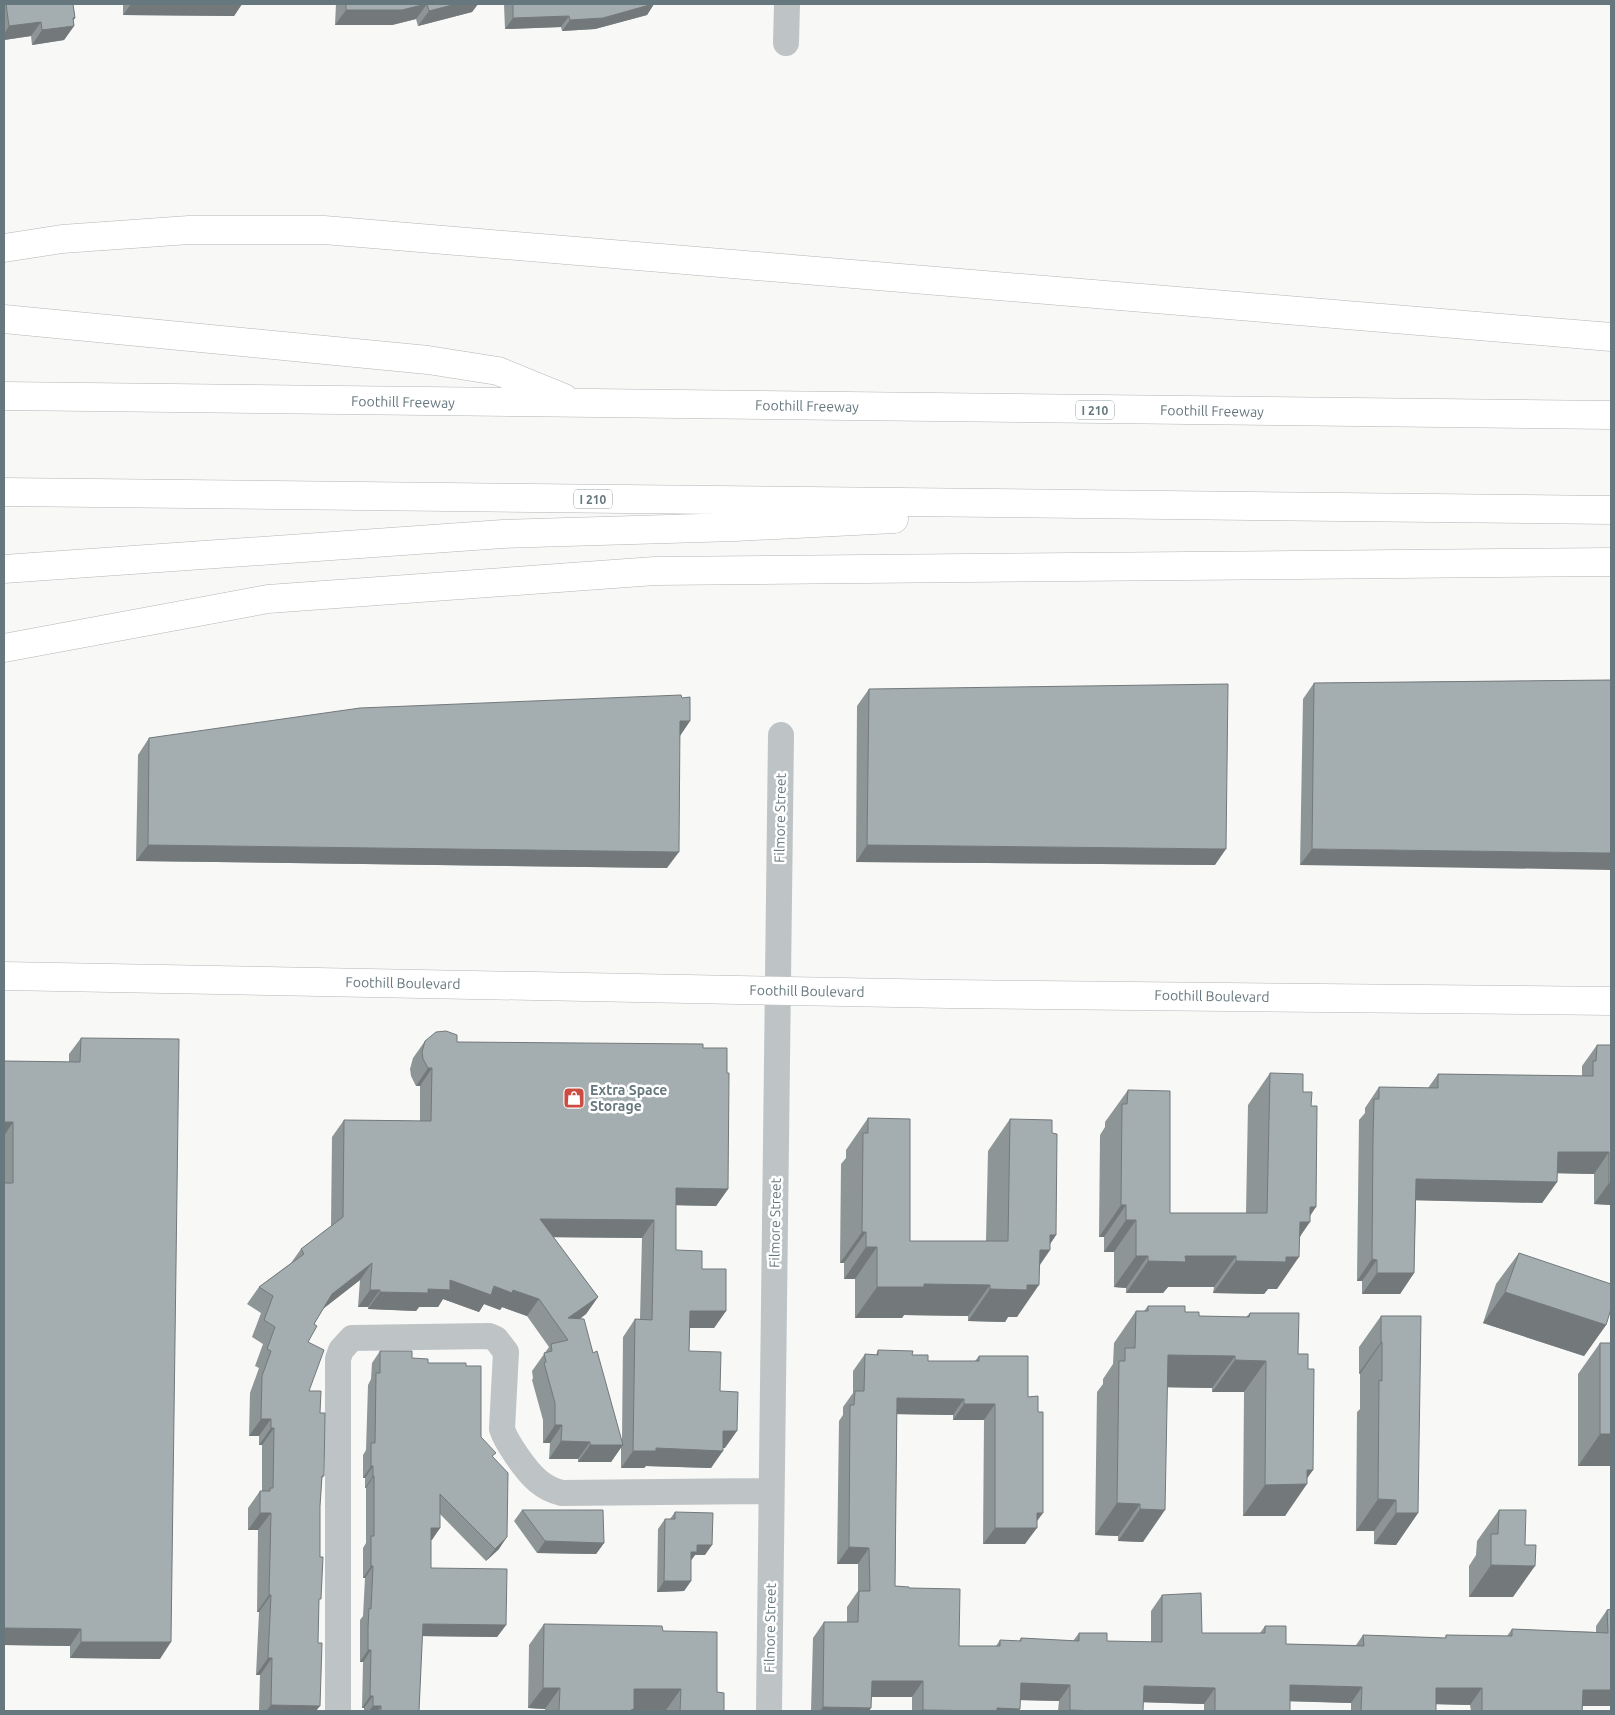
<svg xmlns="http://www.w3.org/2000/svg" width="1615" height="1715" font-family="Ubuntu,sans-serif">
<rect width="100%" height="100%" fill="#f8f8f6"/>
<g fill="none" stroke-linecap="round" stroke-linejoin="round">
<g stroke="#b2b7b9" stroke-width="29">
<path id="primary" d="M4,976L949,994L1611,1001"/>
</g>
<g stroke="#b2b6b8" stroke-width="29">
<path id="motorway" d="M4,248L62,239L189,230H324L1611,337
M4,319L428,360L498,371L564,398
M4,396L1611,415
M4,492L1611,510
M4,569L503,534L735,527L894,519
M4,648L268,599L655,571L1611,562"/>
</g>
<path stroke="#bec3c5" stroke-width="26" d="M786,43L787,4
M338,1711V1359L341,1350L352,1338L489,1336L496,1339L506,1352L502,1429C506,1442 526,1471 538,1481C545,1487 553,1491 562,1493L771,1491
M769,1711L781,735"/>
<use href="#primary" stroke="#fff" stroke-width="28"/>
<use href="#motorway" stroke="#fff" stroke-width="28"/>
</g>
<path fill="#8d9597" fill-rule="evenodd" d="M4,4H73L75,18L73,20L74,26L64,40L32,45L31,36L4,40Z
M123,4H242L234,16L123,15Z
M336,4H478L472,12L418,26L416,19L392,25H335Z
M504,4H654L647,15L595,29L562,31L561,27L505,29Z
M1611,680L1300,865L1303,699L1314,683Z
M869,689L1215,865L856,862L857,706Z
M682,698L690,721L680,736L667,868L136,861L138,755L149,738Z
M81,1038L160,1659L70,1658V1646L4,1645V1061L69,1062V1054Z
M425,1041L703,1048L728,1189L716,1206L676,1205V1250L702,1269L726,1311L714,1328H690L689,1351L720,1391L725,1448H723L711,1468L646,1466L644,1468H621V1447L611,1462H578V1459H549L550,1443H543V1420L532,1380L533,1378L532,1371L549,1347L527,1316L502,1307L500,1310L484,1304L479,1312L443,1299L438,1307H419L416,1311L368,1309V1307H358L360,1280L323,1309L314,1324L308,1342L309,1391L320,1413L324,1476L322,1478L320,1506L316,1711H259L260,1675H256L259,1612H257L258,1530H248V1508L260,1491H262V1445H259V1436H249L250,1393L259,1368L255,1366L263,1344L252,1337L261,1313L247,1304L259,1287L291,1263L301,1249L331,1226L332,1137L344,1120L420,1121V1086H416L411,1076L410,1069L413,1058ZM553,1237L642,1238L640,1319H635L623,1337L622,1441L593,1353L580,1319L586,1314L598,1297Z
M1597,1045H1611V1205L1594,1204V1174L1557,1173V1182L1542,1203L1416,1200L1414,1273L1400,1294H1362V1281H1357L1359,1120L1365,1113V1108L1379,1087L1428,1088L1438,1074L1582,1076V1066Z
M1270,1073L1303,1092L1310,1216L1300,1237L1277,1289H1268L1264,1294L1213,1293L1214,1287H1168L1163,1293H1126V1288L1114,1287V1252H1104V1237H1099L1100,1135L1105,1127V1122L1128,1090L1170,1213H1246L1248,1105Z
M868,1118L910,1241H986L988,1151L1010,1119L1052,1133L1056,1235L1050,1244V1250L1040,1265L1017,1317H1008L1005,1322L968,1321V1316L904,1315L902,1318H855V1279H844V1263H840L841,1164L846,1158V1150Z
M1519,1253L1606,1325L1584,1356L1483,1323L1496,1284Z
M1148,1306L1185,1312L1199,1316L1246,1317L1250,1313L1298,1354L1308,1369L1313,1470L1307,1478L1285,1516H1243L1244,1392H1212V1388L1167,1387L1143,1542L1118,1541V1536L1095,1535L1097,1392L1103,1384V1379L1113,1364L1114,1343L1136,1311H1144Z
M1381,1316L1418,1513L1396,1545L1374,1544V1531H1356L1357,1412L1360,1409V1374L1359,1373V1347Z
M1600,1343L1611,1466H1578V1374Z
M878,1350L912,1355L928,1361H975L979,1356L1028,1397L1037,1521L1025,1544H983L984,1420H953V1415L897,1414L895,1586L909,1588L959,1646H996L1000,1640L1019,1641L1021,1638L1073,1641L1079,1633L1107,1641L1151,1642V1611L1162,1595L1202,1633H1260L1265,1626L1286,1644L1356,1645L1363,1635L1445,1638L1446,1635L1507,1636L1512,1629L1596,1632V1626L1607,1610L1611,1609V1706H1583L1582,1711H1471L1470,1705L1436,1704V1711H1351V1703L1290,1701V1711H1204V1704L1143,1702V1711H1058L1059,1701L1020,1700L1019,1711H912V1697H872L869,1711H811L813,1638L824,1622H847V1607L858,1591V1564H837L839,1421L843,1415V1407L853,1393V1371L865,1354L876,1355Z
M380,1351L412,1358L428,1363L466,1366L481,1437L493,1457L499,1549L486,1561L440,1514V1528L431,1540V1568L506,1625L497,1637L422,1636L419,1711H364V1708H362L363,1662H360V1620L363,1616L365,1578H363V1548L366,1543V1488H365V1478H363V1455L366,1450L368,1385L371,1379L372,1363Z
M522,1510L604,1543L596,1554L537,1553L514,1521Z
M1499,1510L1513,1597H1469V1566L1476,1555L1477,1541Z
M675,1512L705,1555H695L691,1560V1581L684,1591L657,1592L658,1529L665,1519H670Z
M544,1624L663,1631L717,1692L724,1711H666V1710H634L633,1711H545V1709L528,1708L529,1645Z"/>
<path fill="#73797b" d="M131,4H242L234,16L123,15Z
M427,4L416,19L392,25H335L346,10Z
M456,4H478L472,12L418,26L429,11Z
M654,4L647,15L595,29L562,31L570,20Z
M569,16L561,27L505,29L513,18Z
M73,18H75L68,27L74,26L64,40L32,45L42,30Z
M41,22L31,36L4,40V34L9,26Z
M680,721H690L679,737Z
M148,845L679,852L667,868L136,861Z
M867,845L1226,849L1215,865L856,862Z
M1312,849L1611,853V870L1300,865Z
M428,1068H432L420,1086H416Z
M4,1122H13L4,1136Z
M1558,1152H1609L1594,1174L1543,1173Z
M1416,1179L1557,1182L1542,1203L1401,1200Z
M1609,1183H1611V1205L1594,1204Z
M676,1188L728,1189L716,1206L664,1205Z
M1121,1205H1126L1104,1237H1099Z
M1310,1207H1316L1306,1222H1310L1288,1254L1278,1253Z
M540,1219L654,1220L642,1238L528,1237Z
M1126,1220H1136L1114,1252H1104Z
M862,1232H866L844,1263H840Z
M1050,1235H1056L1046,1250H1050L1028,1281H1018Z
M866,1247H877L855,1279H844Z
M1136,1256H1148L1126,1288L1114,1287Z
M1185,1256H1236L1214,1287H1168L1163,1293H1126L1148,1261Z
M1286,1257H1299L1277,1289H1268L1264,1294L1213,1293L1236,1261Z
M1372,1259L1377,1260L1362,1281H1357Z
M372,1263L360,1280L320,1311L332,1294Z
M1377,1273H1414L1400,1294H1362Z
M450,1280L513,1290L539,1299L527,1316L502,1307L500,1310L484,1304L479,1312L443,1299L438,1307H419L416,1311L368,1309L380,1292L428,1289Z
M924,1284L990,1285L968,1316L904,1315L902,1318H855L877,1287Z
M1027,1285H1039L1017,1317H1008L1005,1322L968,1321L990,1289Z
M370,1290H380L368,1307H358Z
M1505,1292L1606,1325L1584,1356L1483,1323Z
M598,1297L586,1314L562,1331L568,1318Z
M690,1311H726L714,1328H678Z
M1381,1342H1382L1360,1374L1359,1373Z
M1168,1355L1235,1356L1212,1388L1146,1387Z
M1235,1360L1266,1361L1244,1392H1212Z
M897,1398L964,1399L953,1415L886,1414Z
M964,1404H995L984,1420H953Z
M261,1419H271L259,1436H249Z
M555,1425H562L550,1443H543Z
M271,1428H274L262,1445H259Z
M723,1431H737L725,1448H711Z
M1600,1434H1611V1466H1578Z
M561,1441L590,1442L578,1459H549Z
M590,1445H623L611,1462H578Z
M656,1448L723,1451L711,1468L646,1466L644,1468H621L633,1451Z
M371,1466H373L365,1478H363Z
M1307,1470H1313L1303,1484H1307L1285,1516H1243L1265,1485Z
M373,1476H374L366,1488H365Z
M1378,1499L1396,1500L1374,1531H1356Z
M1117,1503L1140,1504L1118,1536L1095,1535Z
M1140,1509L1165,1510L1143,1542L1118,1541Z
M260,1513H271L258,1530H248Z
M1037,1513H1043L1032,1528H1037L1025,1544H983L995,1528Z
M1396,1513H1418L1396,1545L1374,1544Z
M431,1528H440L432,1540H423Z
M507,1537L499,1549L486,1561L495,1549Z
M545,1541L604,1543L596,1554L537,1553Z
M697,1545H712L705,1555H695L690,1562L691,1552Z
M849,1547L869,1548L858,1564H837Z
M1491,1565L1535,1566L1513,1597H1469Z
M371,1566H373L365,1578H363Z
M664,1581H691L684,1591L657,1592Z
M269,1595H271L259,1612H257Z
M423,1624L506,1625L497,1637L414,1636Z
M4,1628L81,1629L70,1646L4,1645Z
M81,1642H171L160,1659L70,1658Z
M368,1650H371L363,1662H360Z
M268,1658H272L260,1675H256Z
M872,1681H923L912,1697H861Z
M1021,1683L1070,1685L1059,1701L1010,1700Z
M1290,1685H1314L1362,1687L1351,1703L1279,1701Z
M1144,1686L1215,1688L1204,1704L1132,1702Z
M543,1688H560L545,1709L528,1708Z
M1436,1688H1482L1470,1705L1425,1704Z
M634,1689H681L666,1710H634L633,1711H630Z
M1583,1690H1611V1706H1572Z
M370,1696H373L364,1708H362Z
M271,1705L320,1706L316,1711H266Z
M373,1706H381L378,1711H369Z
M823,1707L871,1708L869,1711H820Z
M997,1708L1020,1709L1019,1711H922L923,1710Z"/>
<path fill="#a4adb0" stroke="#73797b" d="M6,4H73L75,18H73L74,26L42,30L41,22L9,26Z
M346,4H426L402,10H346Z
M427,4H456L429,11Z
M513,4H653L603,18L570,20L569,16L513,18Z
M1611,680V853L1312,849L1314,683Z
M1228,684L1226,849L867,845L869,689Z
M681,695L682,698L690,697V721H680L679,852L148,845L149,738L360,708Z
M446,1031L457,1035V1042L703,1044V1048H727V1073H729L728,1189L676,1188V1250L702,1251V1269H726V1311H690L689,1351L721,1352L720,1391L738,1392L737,1431H723V1451L656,1448V1451H633L635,1319L652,1320L654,1220L540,1219L598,1297L568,1318L584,1319L593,1353L597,1351L623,1445H590V1442L561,1441L562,1425H555V1403L544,1363L546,1362L544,1353L552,1351L551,1344L568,1340L539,1299L513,1290L512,1293L494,1286L491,1295L450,1280V1290L428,1289V1293L380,1292V1290H370L372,1263L332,1294L314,1324L317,1326L308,1342L324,1350L309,1391H321L320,1413H325L324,1476H322L320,1506V1557H323L321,1599H319L318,1643H322L320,1706L271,1705L272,1658H268L271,1595H269L271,1513H260V1491H270V1488H273L274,1428H271V1419H261L262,1376L271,1351L267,1349L275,1327L264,1320L273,1296L259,1287L304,1254L301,1249L343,1217L344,1120L431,1121L432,1068H428L423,1059L422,1052L425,1041L436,1032Z
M81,1038L179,1039L171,1642H81V1629L4,1628V1183H13V1122H4V1061L80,1062Z
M1597,1045H1611V1183H1609V1152H1558L1557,1182L1416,1179L1414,1273H1377V1260L1372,1259L1373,1136L1374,1099H1379V1087L1438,1088V1074L1593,1076V1061H1596Z
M1270,1073L1303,1074V1092H1312L1311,1106H1317L1316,1207H1310V1222H1300L1299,1257H1286V1262L1236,1261V1256H1185L1186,1262L1148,1261V1256H1136V1220H1126V1205H1121L1122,1104H1127L1128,1090L1170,1091V1213H1267Z
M868,1118L910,1119V1241H1008L1010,1119L1052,1120V1133L1057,1134L1056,1235H1050V1250H1040L1039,1285H1027V1290L990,1289V1285L924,1284V1287H877V1247H866V1232H862L863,1133H868Z
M1519,1253L1611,1284V1309L1606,1325L1505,1292Z
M1148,1306H1185V1312H1199V1316L1249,1317L1250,1313H1299L1298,1354H1308V1369H1314L1313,1470H1307V1484L1265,1485L1266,1361L1235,1360V1356L1168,1355L1165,1510L1140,1509V1504L1117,1503L1119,1361H1125V1348H1135L1136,1311H1148Z
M1381,1316H1421L1418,1513H1396V1500L1378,1499L1379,1380L1382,1381V1342H1381Z
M1600,1343H1611V1434H1600Z
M878,1350L913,1351L912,1355H928V1361H979V1356H1028V1397L1038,1396V1412H1043V1513H1037V1528H995V1404H964V1399L897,1398L895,1586L909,1587V1588L960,1589L959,1646H1000V1640L1021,1641V1638L1079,1641V1633H1107V1641L1162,1642V1595L1201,1593L1202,1633H1265V1626H1286V1644L1364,1646L1363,1635L1446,1638V1635L1512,1636V1629L1608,1633L1607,1610L1611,1609V1690H1583L1582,1711H1482V1688H1436V1711H1361L1362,1687L1290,1685V1711H1215V1688L1144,1686L1143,1711H1101L1070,1710V1685L1021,1683L1020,1709L997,1708V1711L923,1710V1681H872L871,1708L823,1707L824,1622H858L859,1591H870L869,1548L849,1547L850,1405H854L855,1391H864L865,1354L878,1355Z
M380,1351H412V1358L428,1359V1363H466V1366H481V1437L496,1453L492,1456L508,1473L507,1537L495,1549L440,1494V1528H431V1568L507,1569L506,1625L423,1624L419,1711H381V1706H373V1696H370L371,1650H368V1628L369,1608L371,1609L373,1566H371V1536H374V1476H373V1466H371V1443H375L376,1373H380Z
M522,1510H603L604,1543L545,1541Z
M1499,1510H1526L1525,1545H1536L1535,1566L1491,1565V1534H1498Z
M675,1512L713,1513L712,1545H697V1552H691V1581H664L665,1519H675Z
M544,1624L662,1626L663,1631L717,1632V1692L724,1693V1711H680L681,1689H634V1709L631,1710V1711H559L560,1688H543Z"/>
<defs>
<g id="shop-square" transform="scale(1.125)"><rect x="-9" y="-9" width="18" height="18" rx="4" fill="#cd4c42" stroke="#fff"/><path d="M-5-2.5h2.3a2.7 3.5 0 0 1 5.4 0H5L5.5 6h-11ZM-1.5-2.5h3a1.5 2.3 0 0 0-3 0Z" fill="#fff"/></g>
</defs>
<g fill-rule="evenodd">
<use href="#shop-square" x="574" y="1098"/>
</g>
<g text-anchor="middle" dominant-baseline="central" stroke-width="5" stroke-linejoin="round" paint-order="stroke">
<g fill="#fff" stroke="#94a0a4" stroke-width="1">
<rect x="1076" y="400.5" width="38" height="19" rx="4"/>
<rect x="574" y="489.5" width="38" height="19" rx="4"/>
</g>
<g font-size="12" font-weight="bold" fill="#66777d">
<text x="1095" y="410">I 210</text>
<text x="593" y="499">I 210</text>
</g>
<g font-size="14" fill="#66777d" stroke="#fff">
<text transform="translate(403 402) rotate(1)">Foothill Freeway</text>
<text transform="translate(807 406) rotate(1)">Foothill Freeway</text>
<text transform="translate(1212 411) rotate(1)">Foothill Freeway</text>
<text transform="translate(780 818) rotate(-89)">Filmore Street</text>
<text transform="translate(403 983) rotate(1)">Foothill Boulevard</text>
<text transform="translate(807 991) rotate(1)">Foothill Boulevard</text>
<text transform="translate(1212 996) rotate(1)">Foothill Boulevard</text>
<text transform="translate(775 1223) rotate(-89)">Filmore Street</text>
<text transform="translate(770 1628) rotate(-89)">Filmore Street</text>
</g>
<g font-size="14" font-weight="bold" fill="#66777d" stroke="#fff" text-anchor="start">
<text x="590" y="1090">Extra Space<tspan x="590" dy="16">Storage</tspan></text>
</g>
</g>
<rect width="1615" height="1715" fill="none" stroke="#66777d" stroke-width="10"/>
</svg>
